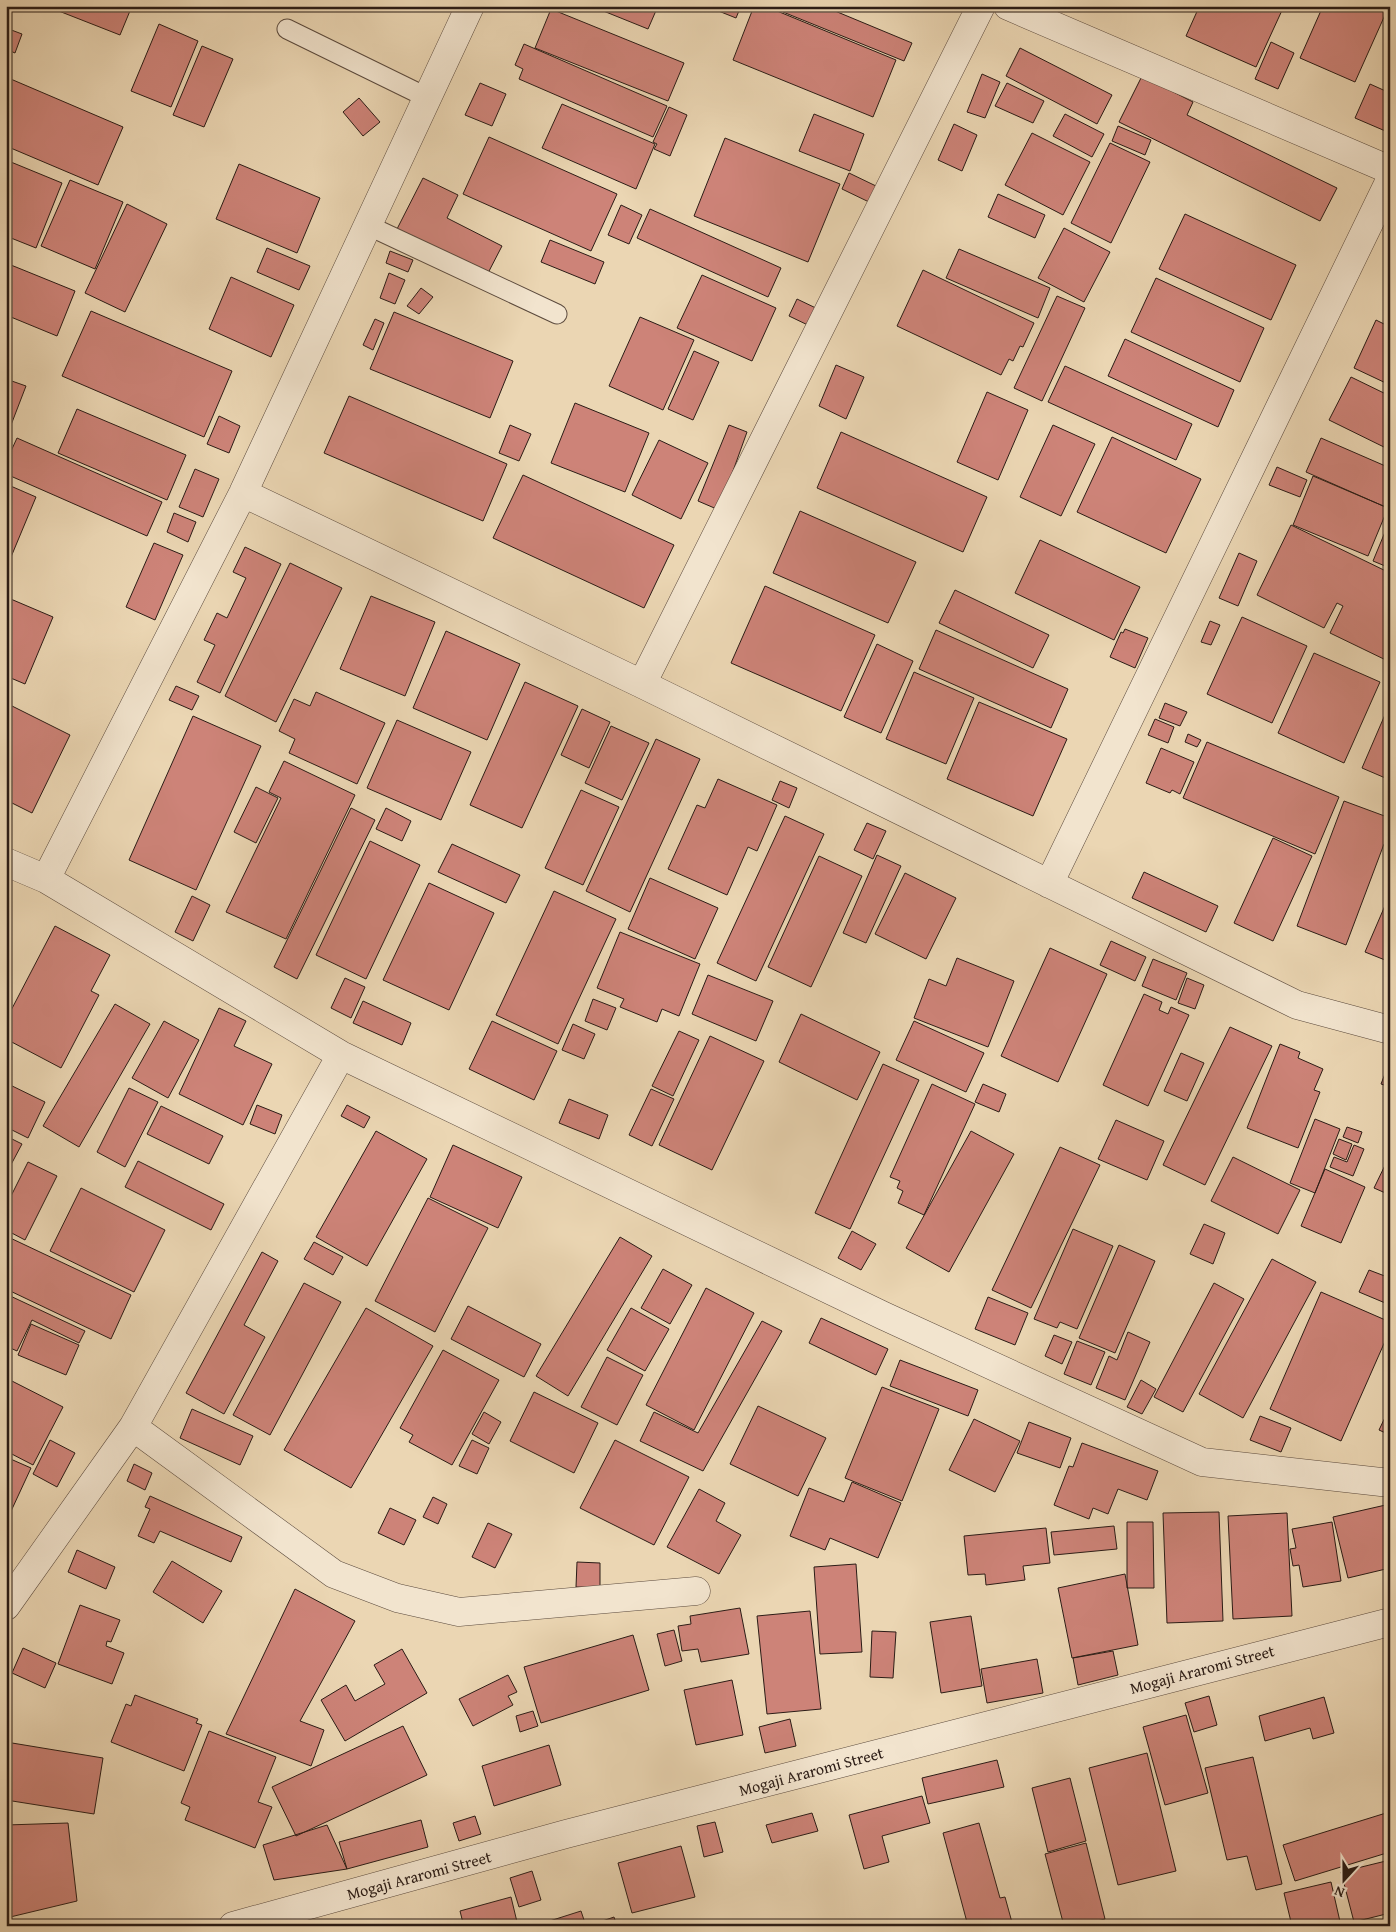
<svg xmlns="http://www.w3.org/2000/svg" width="1396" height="1932" font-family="'Gentium Book Plus',serif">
<rect width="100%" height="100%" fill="#ebd6b3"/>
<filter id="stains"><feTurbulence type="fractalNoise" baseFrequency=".004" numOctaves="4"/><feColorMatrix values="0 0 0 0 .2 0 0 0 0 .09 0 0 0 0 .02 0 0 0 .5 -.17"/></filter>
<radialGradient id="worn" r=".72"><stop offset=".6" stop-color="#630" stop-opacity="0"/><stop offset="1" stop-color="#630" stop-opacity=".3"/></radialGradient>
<path fill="#cd8378" stroke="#2b1c16" d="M46,6H132L120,35Z
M591,6H658L648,29Z
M706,6H741L736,18Z
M754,6H765L896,60L873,117L733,60Z
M785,6H823L912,43L904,61L783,12Z
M1209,6H1284L1256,67L1186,36L1199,7L1207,10Z
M1323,6H1389L1355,82L1300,58Z
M551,9L684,63L668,101L535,48Z
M159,24L198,41L171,107L131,91Z
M6,28L22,34L15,53L6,49Z
M1271,42L1294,53L1278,89L1255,79Z
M524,44L667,106L653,137L519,79L523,69L515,65Z
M202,46L233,59L204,127L173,115Z
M1020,48L1112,95L1097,124L1006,76Z
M982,74L1000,82L985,118L967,112Z
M1142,76L1193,102L1187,115L1337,188L1320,221L1119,122Z
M6,77L123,127L98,185L6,146Z
M480,83L506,94L492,126L465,115Z
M1007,83L1044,101L1033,123L995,106Z
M1370,84L1390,93V133L1355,118Z
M359,98L380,122L363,136L343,112Z
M562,104L655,144L636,189L542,148Z
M669,107L687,115L670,156L654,149L657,144L653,142Z
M814,114L864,134L850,171L799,151Z
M1065,114L1104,134L1092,157L1053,136Z
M954,124L977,135L962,171L938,160Z
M1118,126L1151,140L1145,155L1112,141Z
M1032,133L1090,162L1063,215L1005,185Z
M489,137L617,194L591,251L463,194Z
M725,138L840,184L808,262L694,216Z
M1110,143L1150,162L1111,243L1071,223Z
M6,160L62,183L36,248L6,236Z
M239,164L320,198L297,253L216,219Z
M849,173L876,186L869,202L842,189Z
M423,178L458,195L447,218L502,246L487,275L397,229Z
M70,180L123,202L95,269L41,246Z
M998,194L1045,215L1035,238L988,217Z
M127,204L167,224L125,312L85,293Z
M621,205L642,215L629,244L608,235Z
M650,209L781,268L768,297L637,238Z
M1185,214L1296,265L1271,320L1159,269Z
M1064,228L1110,252L1084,302L1038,278Z
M550,240L604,262L595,284L541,262Z
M267,248L310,266L299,290L257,272Z
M959,249L1050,288L1038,318L946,278Z
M390,251L413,260L408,272L386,263Z
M6,263L75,291L57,336L6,315Z
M923,270L1034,323L1023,347L1020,346L1013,361L1009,359L1001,375L897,326Z
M389,273L405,280L395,304L380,298Z
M702,275L776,308L752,361L677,328Z
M231,277L294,305L271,357L209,329Z
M1156,278L1264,328L1240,382L1131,332Z
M421,288L433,297L419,314L407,306Z
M1057,296L1085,308L1042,401L1014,388Z
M797,299L820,310L812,327L789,316Z
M91,311L232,371L204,437L62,376Z
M394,312L513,361L490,418L370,369Z
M640,317L694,340L663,410L609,386Z
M375,319L384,323L373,350L363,345Z
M1376,320L1390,327V385L1354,368Z
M1125,339L1234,390L1218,427L1108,376Z
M694,351L719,362L693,420L668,409Z
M836,365L864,377L846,419L819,406Z
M1065,366L1192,424L1176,460L1048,402Z
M1351,377L1390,396V450L1329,420Z
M6,379L26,386L6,438Z
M987,392L1028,410L998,480L957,462Z
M349,396L507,464L483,521L324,453Z
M575,403L649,433L625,492L551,463Z
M77,409L186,455L167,500L58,453Z
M219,416L240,426L229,453L207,444Z
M510,425L531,434L519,461L499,453Z
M729,425L747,432L719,510L698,501Z
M1053,425L1095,444L1061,516L1020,497Z
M841,432L987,497L963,552L817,488Z
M1112,437L1201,479L1166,553L1077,512Z
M17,438L162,502L147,536L6,474V462Z
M1321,438L1390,468V509L1306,472Z
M659,440L708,463L681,519L632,495Z
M1277,467L1307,480L1300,497L1269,485Z
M195,469L219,479L203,517L179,507Z
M523,475L674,545L644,608L493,538Z
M1313,476L1388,508L1368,556L1293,525Z
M6,484L36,497L6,569Z
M800,511L916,562L888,623L773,573Z
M174,513L196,522L188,542L167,532Z
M1390,520V568L1373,561Z
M1291,525L1390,573V662L1330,633L1343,606L1337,603L1324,628L1257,595Z
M1040,540L1140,587L1114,640L1015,593Z
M154,543L183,555L155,620L126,607Z
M245,547L281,564L220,693L197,682L215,645L204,640L217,613L227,618L246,578L233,572Z
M1239,553L1257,561L1238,606L1219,598Z
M290,563L342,588L276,722L225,696Z
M765,586L875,635L841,711L731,663Z
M955,590L1049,635L1033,668L939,623Z
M371,596L435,622L405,696L340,669Z
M6,597L53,617L25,684L6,676Z
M1242,617L1307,646L1272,723L1207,694Z
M1210,621L1220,625L1211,645L1201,642Z
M1125,629L1148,638L1135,668L1110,657L1121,632L1123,633Z
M936,630L1068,689L1051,728L919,669Z
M446,631L520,664L487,740L413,708Z
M877,644L913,661L881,733L844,717Z
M1314,653L1380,682L1344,763L1278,733Z
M914,672L974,698L946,764L886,739Z
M525,682L578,706L522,828L470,805Z
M176,686L199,696L192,710L169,700Z
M316,692L385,723L357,784L289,753L295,739L279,731L294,699L310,706Z
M979,702L1067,739L1033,816L947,779Z
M6,703L70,735L32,813L6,800Z
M1165,703L1187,712L1180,726L1159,718Z
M1390,703V780L1362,768Z
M582,709L610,722L589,768L561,755Z
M193,716L261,746L196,890L129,860Z
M1155,719L1174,727L1168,743L1148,735Z
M397,720L471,752L441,820L367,788Z
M611,726L649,743L622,800L585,783Z
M1188,734L1201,740L1197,747L1185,742Z
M656,739L700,759L630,912L586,891Z
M1207,742L1339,797L1315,854L1183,798Z
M1161,748L1194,762L1180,794L1172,790L1170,793L1146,783Z
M284,761L355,795L286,939L226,912L281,798L269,792Z
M718,779L777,805L757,851L748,847L727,895L668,869L697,805L705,808Z
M780,781L797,788L789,808L772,800Z
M256,787L278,798L256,843L234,832Z
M581,790L619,807L583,885L545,868Z
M1344,801L1390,818V838L1387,845L1384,844L1346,945L1297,926Z
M351,808L375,820L297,979L274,967Z
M386,808L411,821L402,841L376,829Z
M785,816L824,834L756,981L717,963Z
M867,823L886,831L873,859L854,850Z
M1273,838L1312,856L1273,941L1234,923Z
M370,841L420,865L366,979L316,955Z
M452,844L520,875L506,903L438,872Z
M877,855L901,866L866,943L843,933Z
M819,856L862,876L811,987L768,967Z
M1144,872L1218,906L1206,932L1132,898Z
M905,873L956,898L926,959L875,934Z
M650,878L718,908L695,959L628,929Z
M429,883L494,913L449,1010L383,980Z
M554,891L616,919L558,1044L496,1015Z
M1390,894V962L1365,952Z
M192,896L210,905L193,941L175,932Z
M55,926L110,955L91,991L99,995L61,1068L6,1039V1020Z
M620,932L700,964L679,1016L662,1009L657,1022L620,1007L624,999L597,988Z
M1111,941L1146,957L1135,981L1100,965Z
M1050,948L1107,974L1058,1082L1001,1056Z
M957,958L1014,981L988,1047L914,1018L929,979L946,986Z
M1153,959L1187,973L1176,1000L1142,986Z
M708,975L773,1001L756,1041L692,1014Z
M345,978L365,987L351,1018L331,1008Z
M1187,978L1204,985L1195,1009L1178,1003Z
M1144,994L1162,1002L1159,1010L1168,1014L1171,1007L1189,1015L1148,1106L1103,1085Z
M593,999L616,1008L607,1030L585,1021Z
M363,1001L411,1023L402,1045L353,1023Z
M115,1004L150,1024L79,1147L43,1126Z
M219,1008L246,1021L234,1046L272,1064L243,1125L179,1094Z
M801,1014L880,1052L857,1100L779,1062Z
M164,1021L199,1040L168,1098L132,1078Z
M492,1021L557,1051L534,1100L469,1069Z
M914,1021L984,1053L966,1092L896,1060Z
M573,1024L595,1034L584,1059L562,1050Z
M1230,1027L1272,1046L1205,1185L1163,1165Z
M679,1031L699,1040L673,1096L652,1086Z
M710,1036L764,1061L712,1170L659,1145Z
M1280,1044L1300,1052L1298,1058L1323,1069L1314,1090L1320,1092L1298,1148L1247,1128Z
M1181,1053L1204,1063L1187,1101L1164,1091Z
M1390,1061V1087L1381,1084Z
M883,1064L919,1080L850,1229L815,1213Z
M6,1083L45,1102L28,1138L6,1127Z
M932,1084L975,1104L924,1215L898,1203L903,1191L897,1188L900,1181L890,1177Z
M983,1084L1006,1094L999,1112L975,1102Z
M129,1088L158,1102L125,1167L97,1152Z
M651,1089L674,1099L652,1146L629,1135Z
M569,1099L608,1115L599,1139L559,1123Z
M257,1105L282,1115L275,1134L250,1124Z
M347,1105L370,1117L364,1128L341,1116Z
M161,1106L223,1136L209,1164L147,1134Z
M1315,1119L1340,1129L1315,1193L1290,1183Z
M1116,1120L1164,1141L1147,1180L1098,1159Z
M1347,1127L1362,1132L1358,1143L1343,1137Z
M376,1131L427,1159L367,1266L316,1237Z
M971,1131L1014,1154L949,1272L906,1248Z
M6,1136L22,1144L6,1174Z
M1339,1139L1352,1144L1346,1160L1333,1154Z
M453,1145L522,1177L498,1228L430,1197Z
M1354,1145L1364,1149L1353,1176L1330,1167L1334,1157L1347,1162Z
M1060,1147L1100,1165L1031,1308L992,1290Z
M1390,1155V1195L1374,1188Z
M1233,1157L1300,1190L1278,1234L1211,1201Z
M138,1161L224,1204L211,1230L125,1187Z
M28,1162L57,1176L25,1240L6,1230V1206Z
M1325,1169L1365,1187L1341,1243L1301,1226Z
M81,1188L165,1230L134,1292L50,1251Z
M428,1198L488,1228L435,1332L375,1301Z
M1204,1224L1225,1233L1213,1264L1190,1254Z
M1073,1229L1113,1246L1077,1329L1060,1322L1057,1328L1034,1319Z
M852,1231L876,1244L861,1270L838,1258Z
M6,1236L131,1295L111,1339L6,1289Z
M620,1237L652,1256L568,1396L536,1376Z
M314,1242L343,1257L333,1275L304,1259Z
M1119,1245L1155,1261L1115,1353L1079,1338Z
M262,1252L278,1261L244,1325L265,1337L224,1414L186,1393Z
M1272,1259L1316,1282L1243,1418L1199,1394Z
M663,1269L692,1285L670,1324L641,1308Z
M1369,1270L1390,1278V1305L1359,1292Z
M304,1283L341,1302L270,1435L233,1415Z
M1214,1283L1244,1299L1183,1412L1154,1397Z
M706,1288L754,1313L694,1430L646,1405Z
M1321,1292L1390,1322V1330L1341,1441L1270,1409Z
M6,1294L85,1331L79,1343L32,1320L17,1351L6,1346Z
M988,1297L1028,1313L1015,1345L975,1329Z
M468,1306L541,1344L524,1377L451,1339Z
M366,1308L433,1346L351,1488L284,1450Z
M631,1308L669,1329L645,1371L607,1350Z
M821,1318L888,1349L876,1375L809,1343Z
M762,1321L782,1331L703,1471L640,1441L654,1412L698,1433Z
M31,1324L79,1345L66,1375L18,1355Z
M1128,1332L1150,1342L1125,1400L1096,1388L1109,1356L1117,1360Z
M1054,1335L1072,1342L1062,1364L1045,1356Z
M1077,1341L1105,1352L1091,1385L1064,1374Z
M443,1350L499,1380L452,1465L409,1442L413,1435L400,1428Z
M607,1357L643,1375L617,1425L581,1407Z
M900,1360L978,1390L968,1416L890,1386Z
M6,1378L63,1407L33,1465L6,1451Z
M1141,1380L1156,1389L1142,1414L1127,1407Z
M882,1387L939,1409L902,1501L845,1478Z
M534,1392L598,1423L574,1473L510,1441Z
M758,1406L826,1438L798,1496L730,1464Z
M1390,1407V1435L1379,1430Z
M192,1409L253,1436L240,1465L180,1438Z
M484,1412L501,1422L489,1444L472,1434Z
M1260,1416L1291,1428L1281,1452L1250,1440Z
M974,1419L1020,1441L995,1492L949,1470Z
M1029,1422L1071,1438L1060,1468L1017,1453Z
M50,1440L75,1453L57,1487L33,1474Z
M472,1440L489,1448L477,1474L459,1466Z
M615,1440L689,1477L654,1545L580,1508Z
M1082,1443L1158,1471L1147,1500L1118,1489L1108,1514L1093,1508L1089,1519L1054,1505L1069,1466L1073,1467Z
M6,1457L31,1468L6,1522Z
M134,1464L152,1473L145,1490L127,1481Z
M852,1482L901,1503L878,1558L830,1538L825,1550L790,1536L809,1488L844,1502Z
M699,1489L725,1503L716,1521L741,1535L719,1574L667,1547Z
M150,1496L242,1537L231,1562L160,1531L154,1543L138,1536L150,1509L145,1507Z
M433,1497L447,1504L438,1524L423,1517Z
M1390,1504V1568L1348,1578L1333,1517Z
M390,1508L416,1520L404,1545L378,1533Z
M1219,1512L1223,1621L1167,1623L1163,1513Z
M1287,1513L1292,1616L1233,1619L1228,1516Z
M1127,1522H1153L1154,1588H1127Z
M1332,1522L1341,1581L1303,1587L1299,1565L1293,1566L1290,1549L1296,1548L1292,1529Z
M488,1523L512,1534L495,1568L472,1557Z
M1114,1526L1117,1549L1054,1555L1051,1532Z
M1046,1528L1050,1563L1023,1566L1025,1580L986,1585L985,1574L968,1575L964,1536Z
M77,1550L115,1567L106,1589L68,1572Z
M172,1561L222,1591L203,1623L153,1592Z
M577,1562L600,1563V1588L576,1587Z
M856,1564L862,1652L820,1654L814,1567Z
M1125,1574L1138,1645L1072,1658L1058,1588Z
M295,1589L355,1621L300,1721L324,1730L311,1766L226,1734Z
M80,1605L120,1620L111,1642L107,1641L106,1646L124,1653L112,1684L58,1664Z
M740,1608L749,1654L701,1662L698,1649L682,1651L678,1626L691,1624L690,1616Z
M810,1611L821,1709L767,1714L757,1616Z
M971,1616L982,1686L941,1693L930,1622Z
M674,1630L682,1661L665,1666L657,1634Z
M872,1631L896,1632L893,1678L870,1677Z
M633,1635L649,1690L541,1723L524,1667Z
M23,1648L56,1663L45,1688L12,1673Z
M402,1649L427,1693L345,1741L321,1700L346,1685L355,1701L385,1684L374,1665Z
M1113,1651L1118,1675L1078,1685L1073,1658Z
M1037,1659L1043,1693L987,1703L981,1669Z
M508,1675L517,1692L508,1696L513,1705L473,1726L459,1699Z
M732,1680L743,1735L696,1745L684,1690Z
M135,1695L198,1719L196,1723L202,1725L184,1771L111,1742L126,1704L131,1706Z
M1209,1696L1217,1725L1194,1732L1185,1703Z
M1324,1697L1334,1733L1313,1739L1310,1728L1265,1741L1259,1716Z
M533,1711L538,1726L520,1732L516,1716Z
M1186,1715L1208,1793L1165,1805L1143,1727Z
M790,1719L796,1746L765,1753L759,1727Z
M403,1726L427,1775L296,1836L272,1787Z
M209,1731L276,1757L258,1802L272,1807L255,1848L185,1820L190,1807L181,1803Z
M6,1742L103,1758L94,1814L6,1800Z
M549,1745L561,1785L494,1806L482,1766Z
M1147,1753L1176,1871L1118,1885L1089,1768Z
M1253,1757L1282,1884L1256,1890L1247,1856L1227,1860L1205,1768Z
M997,1760L1004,1787L928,1804L922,1778Z
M1070,1778L1086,1841L1048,1852L1032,1788Z
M922,1796L930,1823L882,1836L889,1862L864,1869L849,1815Z
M812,1813L818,1831L772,1843L766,1825Z
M1386,1813L1390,1826V1852L1295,1881L1283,1845Z
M475,1816L481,1834L459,1841L453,1823Z
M421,1820L428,1847L347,1869L339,1842Z
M715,1822L723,1852L704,1857L697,1826Z
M68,1823L77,1901L6,1918V1825Z
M979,1823L1000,1898L1005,1897L1013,1926H968L943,1833Z
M327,1825L347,1869L274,1880L263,1845Z
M1086,1843L1105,1919L1078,1926H1064L1045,1854Z
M681,1846L695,1897L632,1913L618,1863Z
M1390,1860V1913L1354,1922L1341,1872Z
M532,1871L541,1900L519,1907L510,1878Z
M1331,1882L1341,1926H1292L1284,1893Z
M511,1897L518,1926H454L463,1923L460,1911Z
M581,1911L586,1926H537V1925Z
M614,1917L617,1926H588Z"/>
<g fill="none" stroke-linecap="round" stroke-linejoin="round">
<g stroke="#5b4a3d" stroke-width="21">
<path id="service" d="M287,29L426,97
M367,225L557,314"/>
</g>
<g stroke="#5b4a3d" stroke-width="29">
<path id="minor" d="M1008,6L1390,170
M243,493L642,684L1297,1005L1390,1030
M642,684L981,6
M6,862L46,879L341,1055L884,1316L1202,1462L1390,1483
M46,879L243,493L470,6
M1049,884L1390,180
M133,1427L334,1574L397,1598L459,1612L696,1591
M6,1606L133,1427L341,1055
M233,1926L566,1834L1390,1622"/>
</g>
<use href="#service" stroke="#f2e4ce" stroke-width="19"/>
<use href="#minor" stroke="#f2e4ce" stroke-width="28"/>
</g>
<g text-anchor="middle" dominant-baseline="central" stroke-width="5" stroke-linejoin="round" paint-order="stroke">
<g font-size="16" fill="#2b1c16" stroke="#f2e4ce">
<text transform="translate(1202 1669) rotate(-15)">Mogaji Araromi Street</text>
<text transform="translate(811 1771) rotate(-15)">Mogaji Araromi Street</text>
<text transform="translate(419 1875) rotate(-15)">Mogaji Araromi Street</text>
</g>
</g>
<rect width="1396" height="1932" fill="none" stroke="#ebd6b3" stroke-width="25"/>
<rect x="8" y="8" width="1381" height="1917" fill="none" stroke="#2b1c16" stroke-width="2.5"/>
<rect x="12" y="12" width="1371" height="1907" fill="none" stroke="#2b1c16"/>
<g transform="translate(1344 1880) rotate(201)" stroke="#f2e4ce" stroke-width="4" paint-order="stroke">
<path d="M0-4L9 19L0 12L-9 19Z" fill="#2b1c16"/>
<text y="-8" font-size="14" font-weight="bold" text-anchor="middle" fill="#2b1c16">N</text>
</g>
<rect width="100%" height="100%" filter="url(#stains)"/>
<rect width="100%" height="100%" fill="url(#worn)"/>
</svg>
